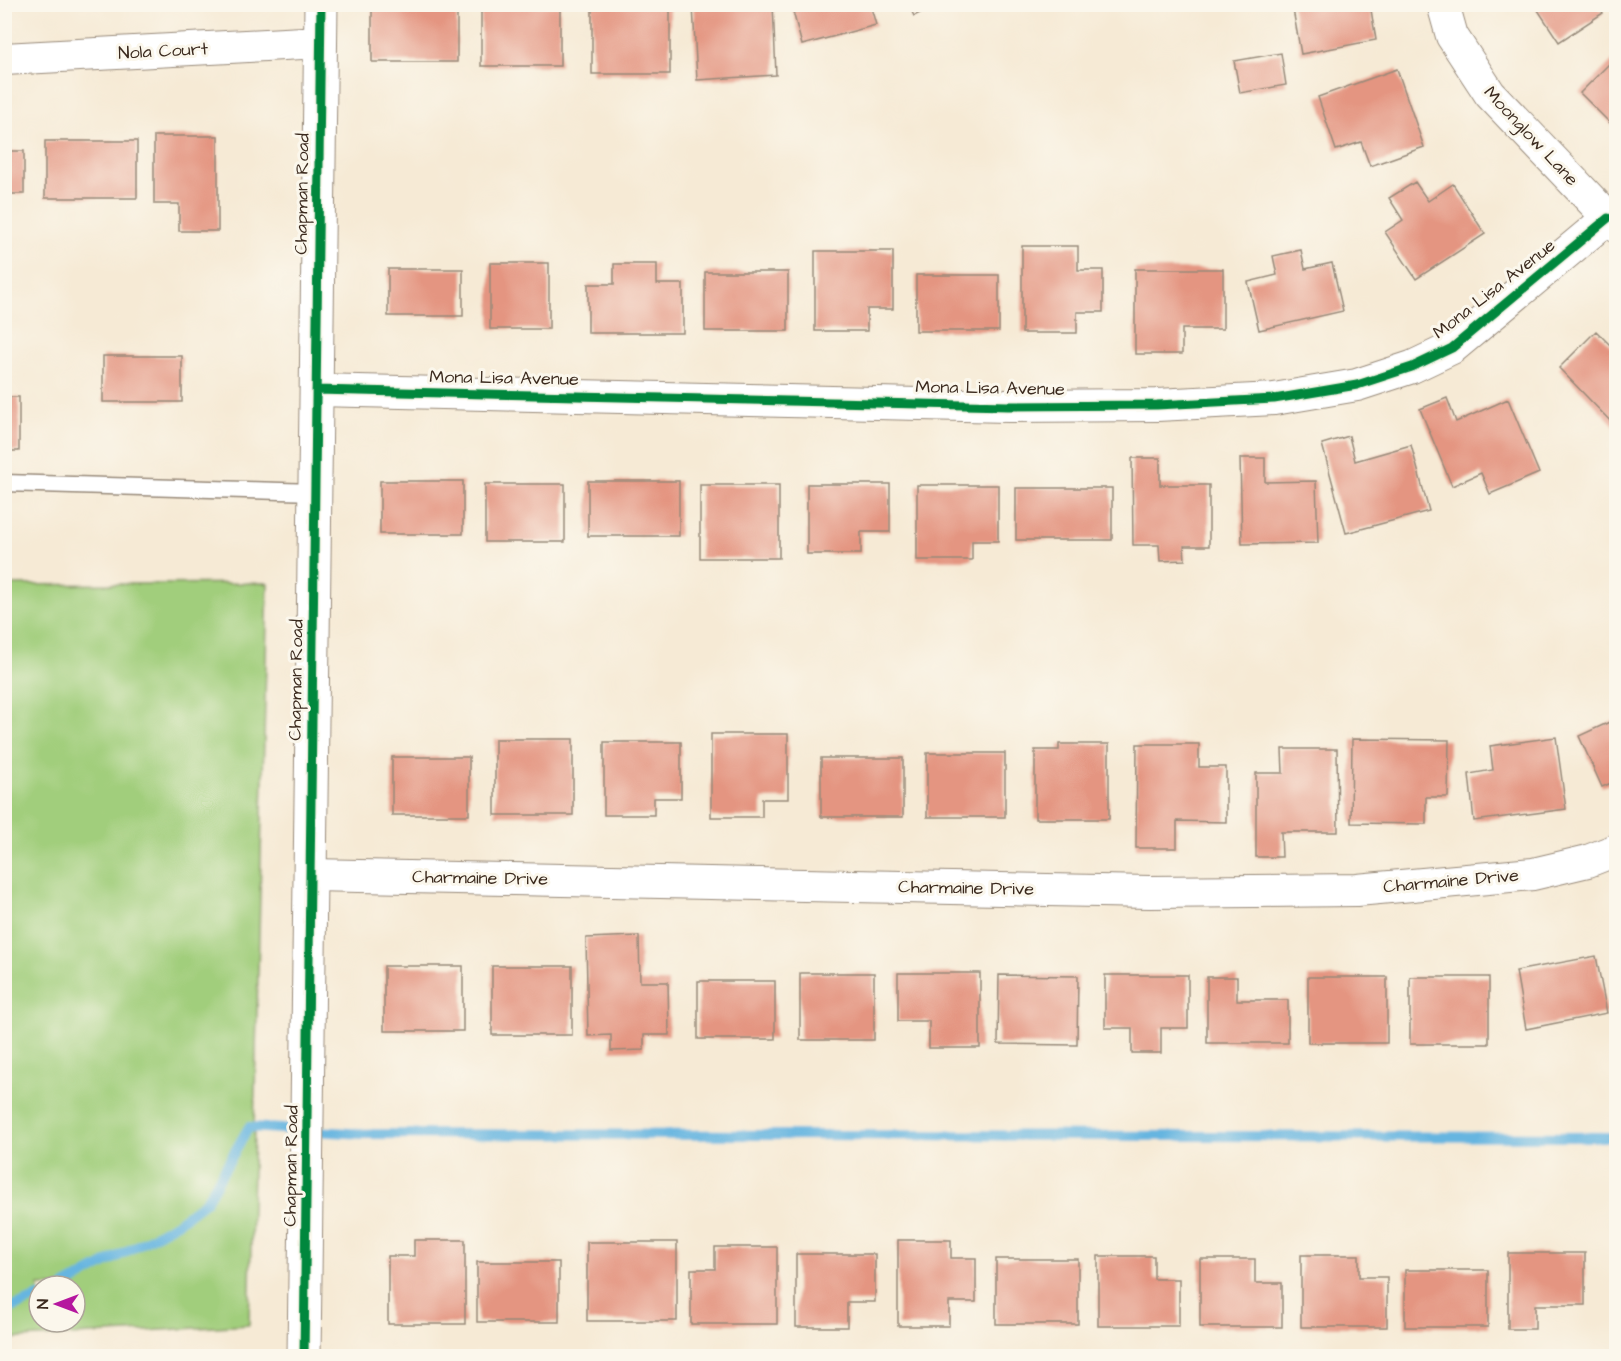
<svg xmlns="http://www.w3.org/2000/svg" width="1621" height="1361" font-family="'Architects Daughter',sans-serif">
<rect width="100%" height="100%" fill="#fbf7ec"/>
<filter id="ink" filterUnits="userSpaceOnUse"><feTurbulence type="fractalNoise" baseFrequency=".0167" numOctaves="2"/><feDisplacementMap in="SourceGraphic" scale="12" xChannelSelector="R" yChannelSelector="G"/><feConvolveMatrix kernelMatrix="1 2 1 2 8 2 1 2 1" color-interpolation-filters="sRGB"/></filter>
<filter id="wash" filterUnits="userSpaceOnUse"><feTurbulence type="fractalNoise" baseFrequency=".008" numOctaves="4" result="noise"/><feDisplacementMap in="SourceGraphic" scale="24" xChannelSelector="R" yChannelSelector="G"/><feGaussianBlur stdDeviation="1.35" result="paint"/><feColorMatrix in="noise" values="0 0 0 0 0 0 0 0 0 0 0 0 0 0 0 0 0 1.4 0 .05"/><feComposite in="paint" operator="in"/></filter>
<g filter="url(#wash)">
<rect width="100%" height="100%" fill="#f6ead5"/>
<path fill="#a1ce7c" stroke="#6e7c4d" stroke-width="1.5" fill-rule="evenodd" d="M268,583L249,1325L5,1339V585ZM39,1286H75V1322H39Z"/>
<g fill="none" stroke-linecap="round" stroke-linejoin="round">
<path stroke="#66b5e0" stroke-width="10" d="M65,1286L177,1223L206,1201L249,1127L365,1134L1616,1137
M4,1311L39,1297"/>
</g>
<g id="blocks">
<path fill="#e49581" d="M592,4H670V74H592Z
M724,4H773L776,75L697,80L693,6Z
M791,4H870L876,25L802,45Z
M908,4H938L914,16Z
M1292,4H1370L1376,40L1301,54Z
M1534,4H1597L1603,13L1559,42Z
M372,5H457V62H372Z
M481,6H560V66H481Z
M1281,53L1286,85L1240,93L1234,61Z
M1616,57V129L1580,93Z
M1397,69L1424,147L1370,166L1361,142L1336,150L1318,97Z
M154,136H218V231H179V204H154Z
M45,141H137V198H45Z
M4,151H24V194H4Z
M1415,182L1428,201L1453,184L1485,234L1416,279L1385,232L1403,220L1389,198Z
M1022,246H1078V270H1103V312H1077V333H1022Z
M1301,250L1305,269L1332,263L1343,311L1259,330L1248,282L1277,275L1273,256Z
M815,251H893V309H867V331H815Z
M490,263H549V329H490Z
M614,264H657V284H683V333H588V284H614Z
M388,269H463V316H388Z
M1135,269H1223V329H1182V354H1135Z
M705,272H788V331H705Z
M916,275H999V331H916Z
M1596,331L1616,351V427L1559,368Z
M103,356H182V402H103Z
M4,397H19V451H4Z
M1447,398L1456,422L1508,399L1539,473L1490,494L1481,473L1452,486L1420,409Z
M1349,436L1355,461L1411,445L1429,511L1346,533L1322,444Z
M1132,458H1160V485H1209V546H1184L1185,560L1160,561L1159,545H1133Z
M1240,458H1265V482L1316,481L1318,543L1242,544Z
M380,481H463V534H380Z
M588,481H679V536H588Z
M485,484H565V542H485Z
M807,484H890V532H861V554H807Z
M700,485H779V558H700Z
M917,485H998V541H972V560H917Z
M1016,488H1112V540H1016Z
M1616,719V781L1602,787L1579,736Z
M711,734H788V799H762V817H711Z
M1556,737L1566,809L1474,821L1469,774L1493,770L1490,746Z
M495,739H573V815H495Z
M1352,739L1449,740L1448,797H1426V824L1351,823Z
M604,742H681V798H654V815H604Z
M1059,744H1109V819H1035V750H1059Z
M1137,744H1199V767H1226V822L1177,821V848H1136Z
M1282,749H1337L1338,832H1281L1282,857H1256V773H1283Z
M927,753H1005V817H927Z
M392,757H469V815H392Z
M821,758H903V817H821Z
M639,936L640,982H668L669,1035H644V1050L611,1051V1035L588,1036L586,938Z
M1596,956L1607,1013L1526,1029L1516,971Z
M384,966H463V1031H384Z
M492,966H572V1035H492Z
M800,973H874V1040H800Z
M898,973H980V1048H929V1021H898Z
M999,975L1078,976L1077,1045L998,1044Z
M1105,975H1188V1028H1161V1053H1132V1028H1105Z
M1207,977H1237V1000H1288V1043H1207Z
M1308,977H1387V1043H1308Z
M1410,977H1489V1044H1410Z
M698,981H775V1039H698Z
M414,1240H465V1324H388V1256H414Z
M898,1240H951V1258H976V1302H949V1326H898Z
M587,1242H677V1321H587Z
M715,1247H777V1324H691V1269H715Z
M1508,1253H1585V1305H1535V1329H1508Z
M796,1254H875V1302H847V1327H796Z
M1301,1255H1359V1277H1387V1327H1301Z
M1098,1256H1154V1279H1179V1326H1098Z
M996,1259H1078V1324H996Z
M1200,1259H1255V1283H1282V1327H1200Z
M477,1262H559V1322H477Z
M1405,1270H1488V1327H1405Z"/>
</g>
</g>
<g filter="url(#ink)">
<use href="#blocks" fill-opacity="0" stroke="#988a7a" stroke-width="1.5"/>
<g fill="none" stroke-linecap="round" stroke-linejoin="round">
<g stroke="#988a7a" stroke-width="19">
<path id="service" d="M4,483L315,492"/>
</g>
<g stroke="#988a7a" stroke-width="34">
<path id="minor" d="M1443,4L1452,36L1490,94L1616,226
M4,59L321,42
M316,390L1008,406L1157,405L1274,399L1357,385L1412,367L1452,348L1608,218
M311,875L1150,892L1357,890L1533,874L1588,861L1616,850"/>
</g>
<g stroke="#988a7a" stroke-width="35">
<path id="tertiary" d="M304,1356L321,4"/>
</g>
<use href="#service" stroke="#fff" stroke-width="16"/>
<use href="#minor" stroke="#fff" stroke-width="32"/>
<use href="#tertiary" stroke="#fff" stroke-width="33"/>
<g stroke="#fbf7ec" stroke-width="13">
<path id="cycleway" d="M316,390L1008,406L1157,405L1274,399L1357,385L1412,367L1452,348L1608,218
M304,1356L321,4"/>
</g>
<use href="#cycleway" stroke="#00873e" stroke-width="9"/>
</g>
</g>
<g text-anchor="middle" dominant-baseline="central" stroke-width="6" stroke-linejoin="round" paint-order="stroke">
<g font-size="18" fill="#3b2a1e" stroke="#fbf7ec">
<text transform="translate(163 51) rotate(-3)">Nola Court</text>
<text transform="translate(1531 136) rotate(47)">Moonglow Lane</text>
<text transform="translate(302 194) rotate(-89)">Chapman Road</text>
<text transform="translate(1494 289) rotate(-38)">Mona Lisa Avenue</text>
<text transform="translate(504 378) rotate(1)">Mona Lisa Avenue</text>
<text transform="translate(990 388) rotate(1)">Mona Lisa Avenue</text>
<text transform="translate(296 680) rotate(-89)">Chapman Road</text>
<text transform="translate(480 878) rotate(1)">Charmaine Drive</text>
<text transform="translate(1451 881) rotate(-5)">Charmaine Drive</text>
<text transform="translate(966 888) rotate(1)">Charmaine Drive</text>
<text transform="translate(291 1166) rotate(-89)">Chapman Road</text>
</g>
</g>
<rect width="1621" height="1361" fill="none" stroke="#fbf7ec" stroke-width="24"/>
<g transform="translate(57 1304) rotate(270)"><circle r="28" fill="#fbf7ec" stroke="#aea59a" stroke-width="1.5"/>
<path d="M0-4.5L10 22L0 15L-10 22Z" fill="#b5179e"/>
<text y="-9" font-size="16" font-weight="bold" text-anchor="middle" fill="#3b2a1e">N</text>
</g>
</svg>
